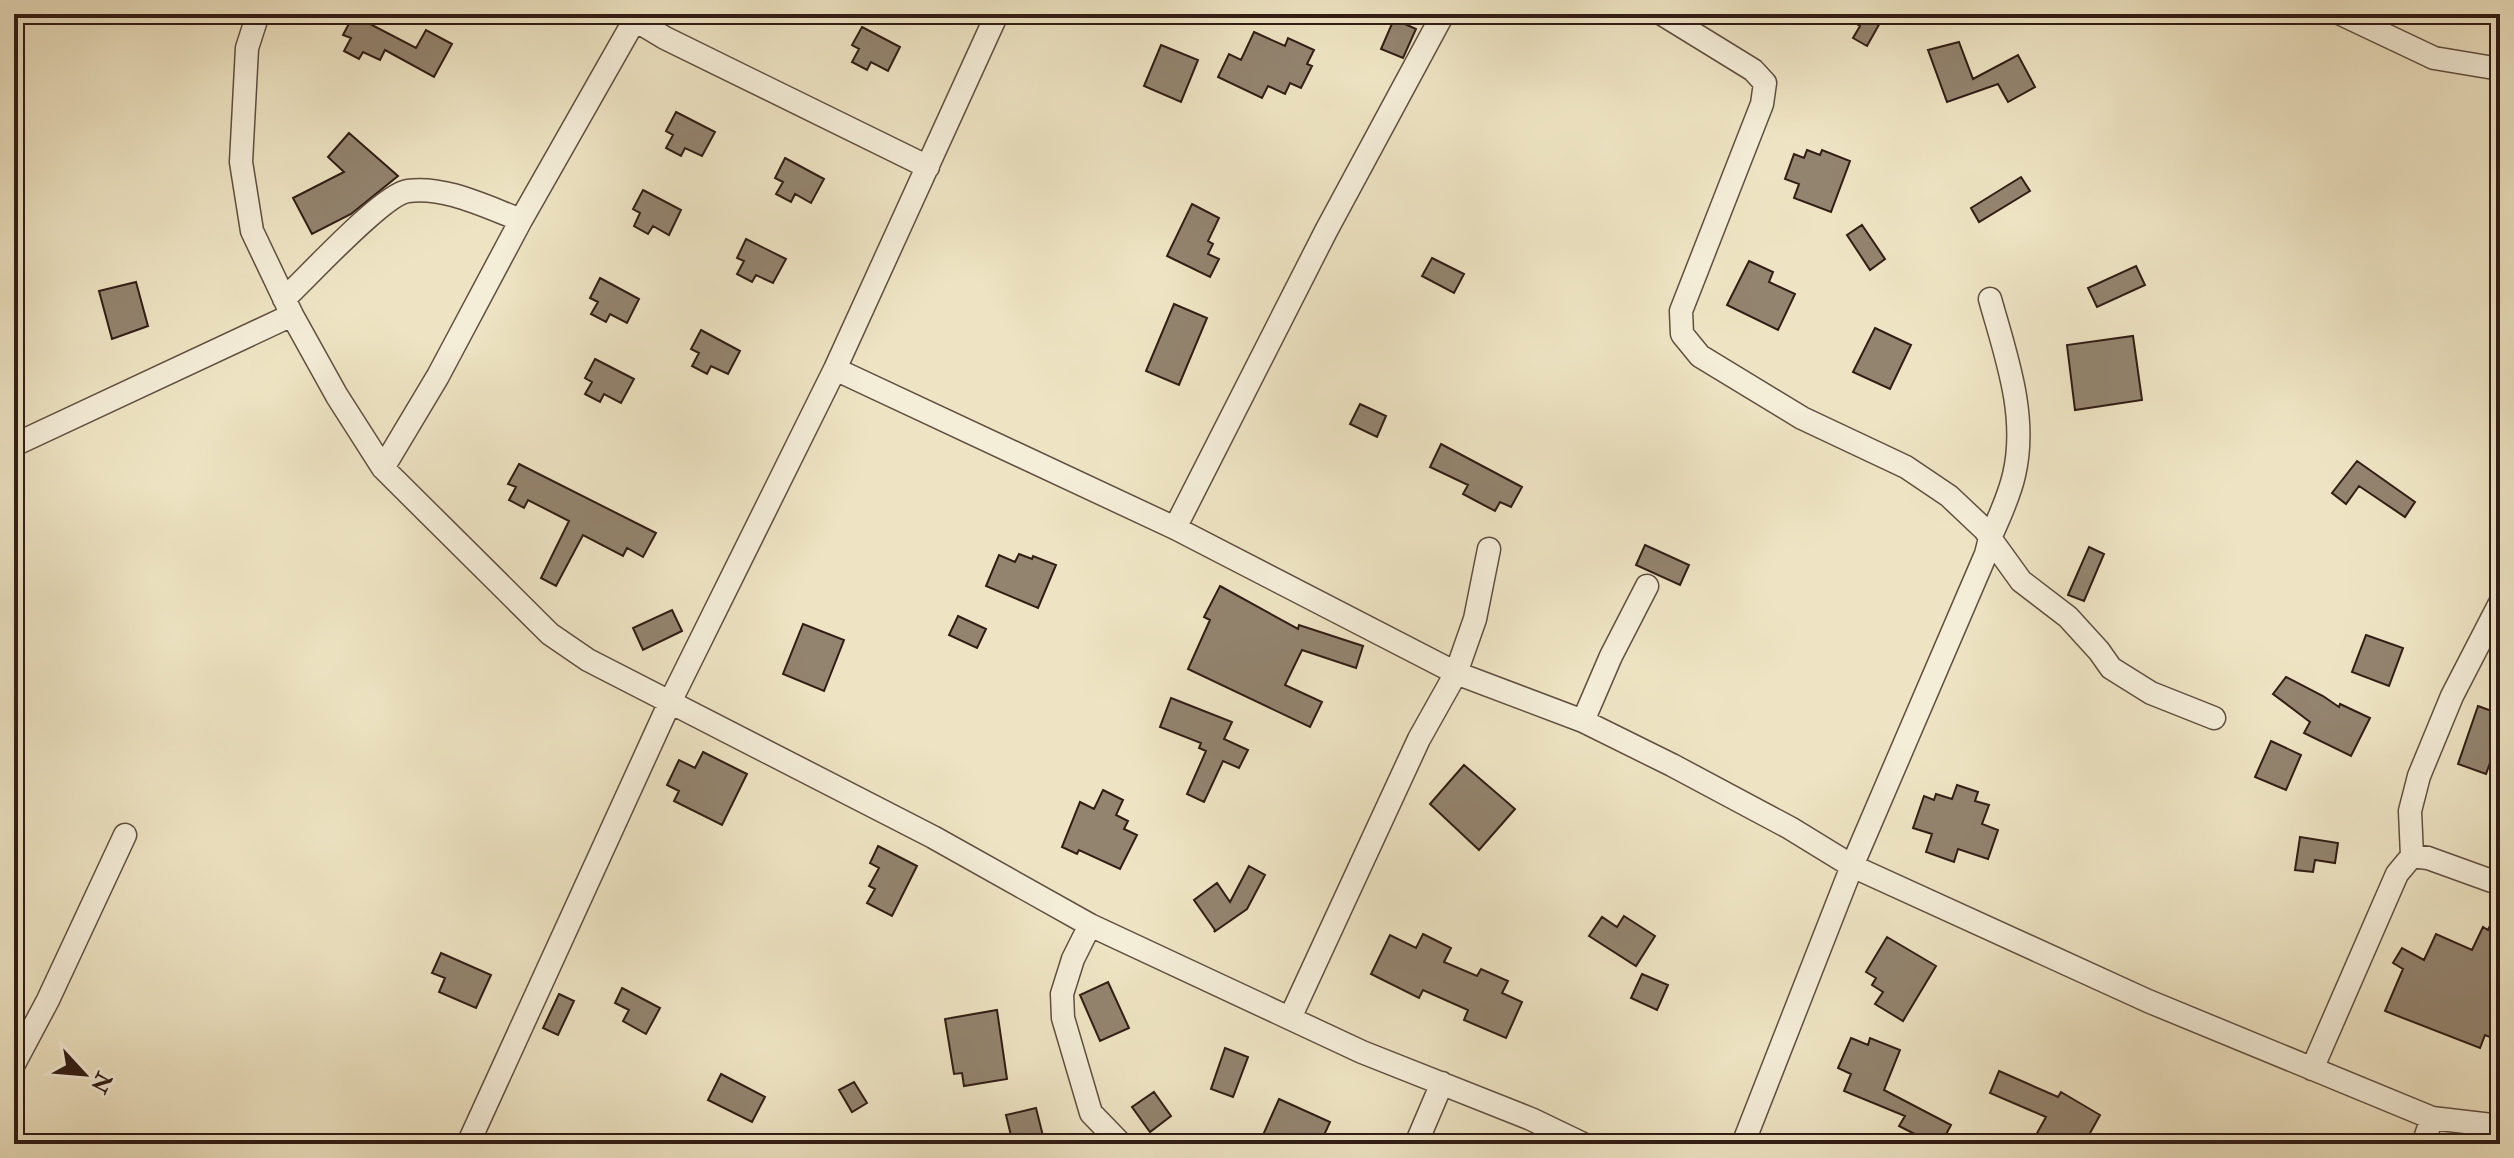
<svg xmlns="http://www.w3.org/2000/svg" width="2514" height="1158" font-family="'IM FELL Double Pica',serif">
<rect width="100%" height="100%" fill="#eee4c3"/>
<filter id="stains"><feTurbulence type="fractalNoise" baseFrequency=".0025" numOctaves="4"/><feColorMatrix values="0 0 0 0 .2 0 0 0 0 .09 0 0 0 0 .02 0 0 0 .5 -.17"/></filter>
<radialGradient id="worn" r=".72"><stop offset=".6" stop-color="#630" stop-opacity="0"/><stop offset="1" stop-color="#630" stop-opacity=".3"/></radialGradient>
<path fill="#93846f" stroke="#311d15" stroke-width="2" d="M354,14H375L370,24L416,48L426,30L452,44L434,77L385,50L380,60L363,52L359,59L344,51L351,38L343,35Z
M1839,14H1885L1867,46L1853,38L1860,26Z
M1394,19L1416,29L1403,58L1381,49Z
M862,27L900,47L888,71L871,62L867,70L852,62L859,49L852,45Z
M1254,32L1285,46L1288,38L1314,50L1307,64L1312,66L1301,88L1290,83L1285,94L1268,86L1262,98L1218,77L1229,54L1241,60Z
M1959,42L1973,79L2018,55L2035,87L2008,102L1998,84L1947,102L1928,50Z
M1161,45L1198,60L1181,102L1144,86Z
M676,112L715,132L702,156L685,148L681,156L666,148L673,135L666,131Z
M349,133L398,176L351,214L312,234L293,198L344,172L328,157Z
M1807,150L1820,155L1822,150L1850,161L1831,212L1794,198L1799,184L1785,179L1794,154L1804,158Z
M785,158L824,179L811,203L795,194L791,202L776,194L783,182L775,178Z
M2021,177L2030,191L1979,222L1971,208Z
M643,190L681,210L669,235L653,226L648,234L634,226L640,213L633,209Z
M1192,204L1219,218L1208,241L1213,244L1208,254L1219,259L1210,277L1167,256Z
M1862,225L1885,259L1870,270L1847,235Z
M746,239L786,259L773,283L756,275L752,282L737,274L744,261L737,258Z
M1432,258L1464,274L1454,293L1422,276Z
M1749,261L1773,272L1769,282L1795,294L1778,330L1727,305Z
M2136,266L2145,285L2097,307L2088,288Z
M600,278L639,299L627,323L610,314L606,322L591,314L598,302L590,298Z
M136,282L148,326L112,339L99,291Z
M1174,304L1207,318L1179,385L1146,371Z
M1875,328L1911,345L1890,389L1853,372Z
M701,330L740,351L728,374L711,366L707,374L692,366L699,353L691,349Z
M2133,336L2142,400L2075,410L2067,345Z
M595,359L634,379L621,403L604,394L600,402L585,394L592,382L585,378Z
M1360,404L1386,416L1377,437L1350,424Z
M1441,444L1522,487L1511,507L1500,502L1495,511L1463,494L1468,485L1430,467Z
M2357,461L2415,502L2405,517L2359,486L2346,504L2332,493Z
M519,464L656,533L643,557L627,548L623,556L583,535L556,586L541,578L569,521L528,500L524,508L509,500L516,487L508,484Z
M1645,545L1689,565L1680,585L1636,565Z
M2089,547L2104,554L2084,601L2068,595Z
M1019,554L1032,559L1033,556L1056,565L1038,608L986,586L999,555L1015,562Z
M1220,586L1298,629L1299,625L1363,646L1356,668L1302,650L1285,685L1322,702L1310,727L1188,669L1210,620L1204,617Z
M672,610L682,631L643,650L633,628Z
M958,616L986,629L977,648L949,635Z
M803,624L844,640L824,691L783,674Z
M2366,635L2403,648L2389,686L2352,672Z
M2286,677L2323,696L2339,707L2340,704L2370,718L2351,756L2304,733L2310,722L2273,694Z
M1171,698L1232,722L1224,739L1248,750L1239,768L1223,761L1204,802L1187,794L1206,751L1199,748L1201,743L1160,727Z
M2478,706L2500,714V735L2486,774L2458,764Z
M2271,741L2301,755L2286,790L2255,777Z
M703,752L747,774L722,825L674,801L679,791L667,785L679,760L695,768Z
M1464,765L1515,809L1479,850L1430,804Z
M1957,785L1978,792L1975,801L1989,805L1982,824L1998,830L1988,859L1958,849L1954,862L1926,852L1932,834L1913,828L1924,796L1934,800L1936,794L1952,799Z
M1103,790L1123,800L1116,815L1128,821L1124,829L1137,835L1120,869L1079,850L1077,854L1062,847L1080,802L1094,809Z
M2300,837L2338,843L2335,863L2315,860L2313,872L2295,870Z
M878,846L917,866L892,916L867,903L875,889L869,886L879,868L870,863Z
M1249,866L1265,875L1247,909L1214,932L1215,930L1194,900L1217,883L1230,902Z
M2500,904V1041L2485,1035L2480,1048L2385,1011L2403,969L2393,963L2402,948L2424,960L2436,934L2472,950L2483,927L2488,930Z
M1624,916L1655,936L1636,966L1589,936L1602,917L1617,927Z
M1423,934L1451,948L1444,962L1477,976L1481,969L1508,981L1502,993L1522,1002L1506,1038L1464,1020L1468,1010L1423,990L1419,998L1371,974L1390,935L1416,948Z
M1887,937L1936,966L1903,1021L1875,1004L1883,992L1872,985L1876,978L1866,972Z
M441,953L491,975L476,1008L439,992L445,978L432,973Z
M1642,974L1668,985L1657,1010L1631,998Z
M1108,982L1129,1028L1100,1041L1080,995Z
M622,988L660,1008L646,1034L623,1021L629,1010L615,1003Z
M559,994L574,1001L558,1035L543,1028Z
M997,1010L1007,1079L964,1086L962,1073L954,1074L945,1019Z
M1851,1038L1868,1045L1870,1038L1900,1050L1884,1090L1951,1125L1941,1144H1934L1899,1126L1905,1116L1844,1091L1851,1074L1838,1068Z
M1225,1048L1248,1057L1233,1097L1211,1089Z
M1999,1071L2058,1097L2061,1092L2100,1115L2084,1144H2031L2046,1117L1990,1093Z
M721,1074L765,1097L752,1122L708,1100Z
M854,1082L867,1103L852,1112L839,1090Z
M1154,1092L1171,1116L1150,1132L1132,1107Z
M1279,1099L1330,1122L1320,1144H1259Z
M1036,1108L1045,1144H1013L1006,1115Z"/>
<g fill="none" stroke-linecap="round" stroke-linejoin="round">
<g stroke="#604f40" stroke-width="25">
<path id="minor" d="M258,14L247,48L241,162L252,231L292,315L337,396L383,468L550,634L588,660L933,837L1090,925L1362,1052L1531,1119L1583,1144
M1662,14L1753,70L1765,83L1762,104L1681,311L1682,334L1700,356L1802,418L1906,467L1949,496L1985,530L1990,538L1986,554L1852,866L1743,1144
M2341,14L2434,58L2500,69
M635,20L665,38L928,167
M284,299C307,278 383,194 408,191C446,186 486,207 521,220
M1990,299C2006,356 2028,416 2014,475C2009,497 1999,518 1990,538L2021,581L2068,617L2099,651L2111,668L2151,693L2214,718
M835,369L1175,528L1456,673L1583,721L1672,765L1790,828L1852,866L2148,1001L2432,1118L2500,1126
M14,445L292,315
M383,468L438,376L521,220L638,14
M1175,528L1326,231L1443,14
M1583,721L1611,656L1647,586
M2412,856L2410,811L2419,776L2452,696L2500,603
M1090,925L1073,959L1062,994L1063,1018L1091,1113L1121,1144
M1290,1018L1419,739L1456,673L1475,619L1489,549
M14,1064L48,1000L125,835
M2312,1069L2397,874L2412,856L2428,858L2500,884
M468,1144L670,702L835,369L997,14
M1416,1144L1442,1083
M2423,1144L2432,1118"/>
</g>
<use href="#minor" stroke="#f4edd8" stroke-width="22"/>
</g>
<rect width="2514" height="1158" fill="none" stroke="#eee4c3" stroke-width="48"/>
<rect x="16" y="16" width="2482" height="1126" fill="none" stroke="#311d15" stroke-width="4"/>
<rect x="24" y="24" width="2466" height="1110" fill="none" stroke="#311d15" stroke-width="2"/>
<g transform="translate(84 1074) rotate(116)" stroke="#f4edd8" stroke-width="6" paint-order="stroke">
<path d="M0-6L14 30L0 20L-14 30Z" fill="#311d15"/>
<text y="-12" font-size="22" font-weight="bold" text-anchor="middle" fill="#311d15">N</text>
</g>
<rect width="100%" height="100%" filter="url(#stains)"/>
<rect width="100%" height="100%" fill="url(#worn)"/>
</svg>
